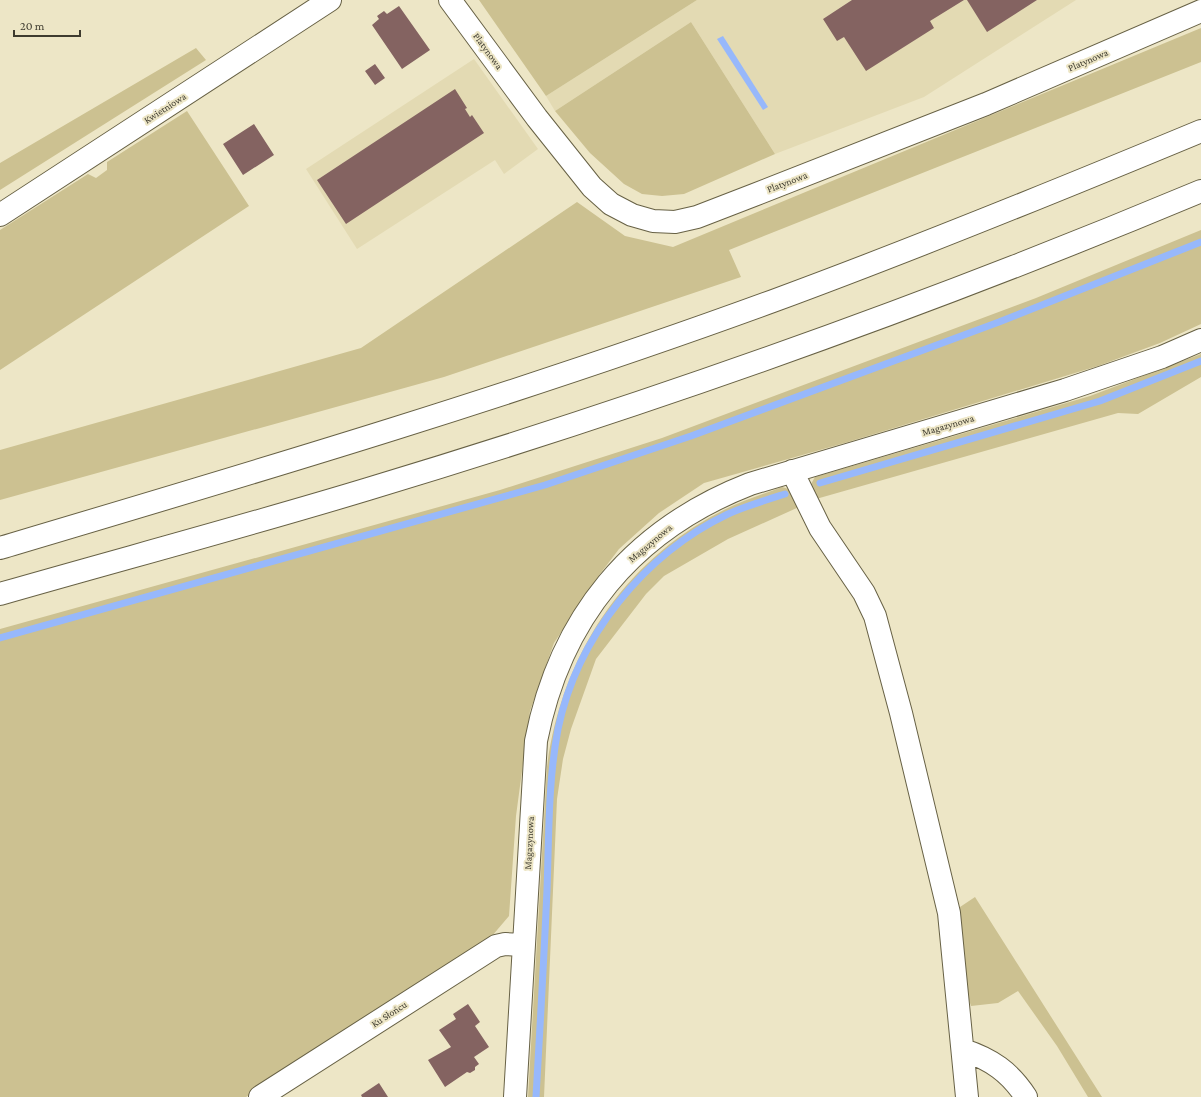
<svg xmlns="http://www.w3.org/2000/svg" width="1201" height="1097" font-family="'Crimson Pro',serif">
<rect width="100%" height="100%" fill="#ede6c6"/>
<path fill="#e3dab3" d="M697,0H1076L924,97L775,154L691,22L555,111L546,96Z
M474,59L538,149L504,174L495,160L357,249L306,169Z"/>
<path fill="#ccc191" d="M479,0H697L546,96Z
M691,22L775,154L684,194L662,196L642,194L624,184L590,153L555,111Z
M1201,28V62L729,250L741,277L444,377L0,500V450L361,348L577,202L625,236L673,247Z
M196,48L206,60L0,190V163Z
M187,111L249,206L0,370V230L88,174L96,178L107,170V162Z
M1201,230V324L1160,343L1098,366L848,442L704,483L659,513L619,549L600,574L554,643L530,711L516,816L509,916L486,943L246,1097H0V629L500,490L662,438L1036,298Z
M1201,354V377L1138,414L1118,413L816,499L811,484L815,477L1090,396Z
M782,487C793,489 795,498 799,507L728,539L664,576L646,594L596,659L571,729L563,759L557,799L544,1097H528L547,767C561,659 621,563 720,512C740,501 761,495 782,487Z
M975,897L1102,1097H1088L1057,1046L1018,991L998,1003L971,1006L966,991L957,909Z"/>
<path fill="#97b8fb" d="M723,36L768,107L763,110L717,39Z"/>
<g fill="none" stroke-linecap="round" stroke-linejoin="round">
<path stroke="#97b8fb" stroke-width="7" d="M820,483L1100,401L1201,361
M0,638L545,485L691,436L999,322L1201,242
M536,1097C540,1028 544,959 547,890C549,836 548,781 558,729C577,637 644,554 728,514C746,506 766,500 785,494"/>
</g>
<path fill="#846361" d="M852,0H964L930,21L934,28L866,71L844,37L837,41L823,19Z
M967,0H1037L987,32Z
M399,6L430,50L402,69L372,25L379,19L377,16L384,11L387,14Z
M375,64L385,78L375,85L365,71Z
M455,89L467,108L465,109L470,117L472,115L484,133L346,224L317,180Z
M254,124L274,155L243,175L223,144Z
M468,1004L480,1022L475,1026L489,1047L474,1057L479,1064L475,1067V1070L470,1073L467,1072L445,1087L428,1060L451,1047L439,1030L456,1019L453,1014Z
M379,1083L388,1097H362L361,1095Z"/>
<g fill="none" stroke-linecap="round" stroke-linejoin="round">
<g stroke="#676145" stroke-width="24">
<path id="minor" d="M450,0L537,118L592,187L611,204L632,215L653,221L675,222L697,217L754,195L986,104L1201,11
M0,215L330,0
M792,471L820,528L864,593L875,616L901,713L949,913L967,1097
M963,1050C991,1059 1010,1072 1026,1097
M260,1097L496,946L505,944L523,945
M515,1097L536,741C560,618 632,530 750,484L1065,390L1162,357L1201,340"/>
</g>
<g stroke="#676145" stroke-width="24">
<path id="highway" d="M0,548C259,471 519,394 773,301C917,248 1059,190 1201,131
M0,594C122,559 246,526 368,489C650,404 929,305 1201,191"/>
</g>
<use href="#minor" stroke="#fff" stroke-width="22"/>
<use href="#highway" stroke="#fff" stroke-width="22"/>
</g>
<g text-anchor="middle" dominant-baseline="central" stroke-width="4" stroke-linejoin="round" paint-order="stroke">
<g font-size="10" fill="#3e3b2f" stroke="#ede6c6">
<text transform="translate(488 51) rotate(54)">Platynowa</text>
<text transform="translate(1088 60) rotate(-23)">Platynowa</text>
<text transform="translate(165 108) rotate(-33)">Kwietniowa</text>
<text transform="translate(787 182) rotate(-21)">Platynowa</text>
<text transform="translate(948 425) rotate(-16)">Magazynowa</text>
<text transform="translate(650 543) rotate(-40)">Magazynowa</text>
<text transform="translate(529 843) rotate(-87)">Magazynowa</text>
<text transform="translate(389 1014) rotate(-33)">Ku Słońcu</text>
</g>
</g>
<path d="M14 30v6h66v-6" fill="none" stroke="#3e3b2f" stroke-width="2"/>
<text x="20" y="30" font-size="12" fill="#3e3b2f" stroke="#ede6c6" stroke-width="3" paint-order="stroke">20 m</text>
</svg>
